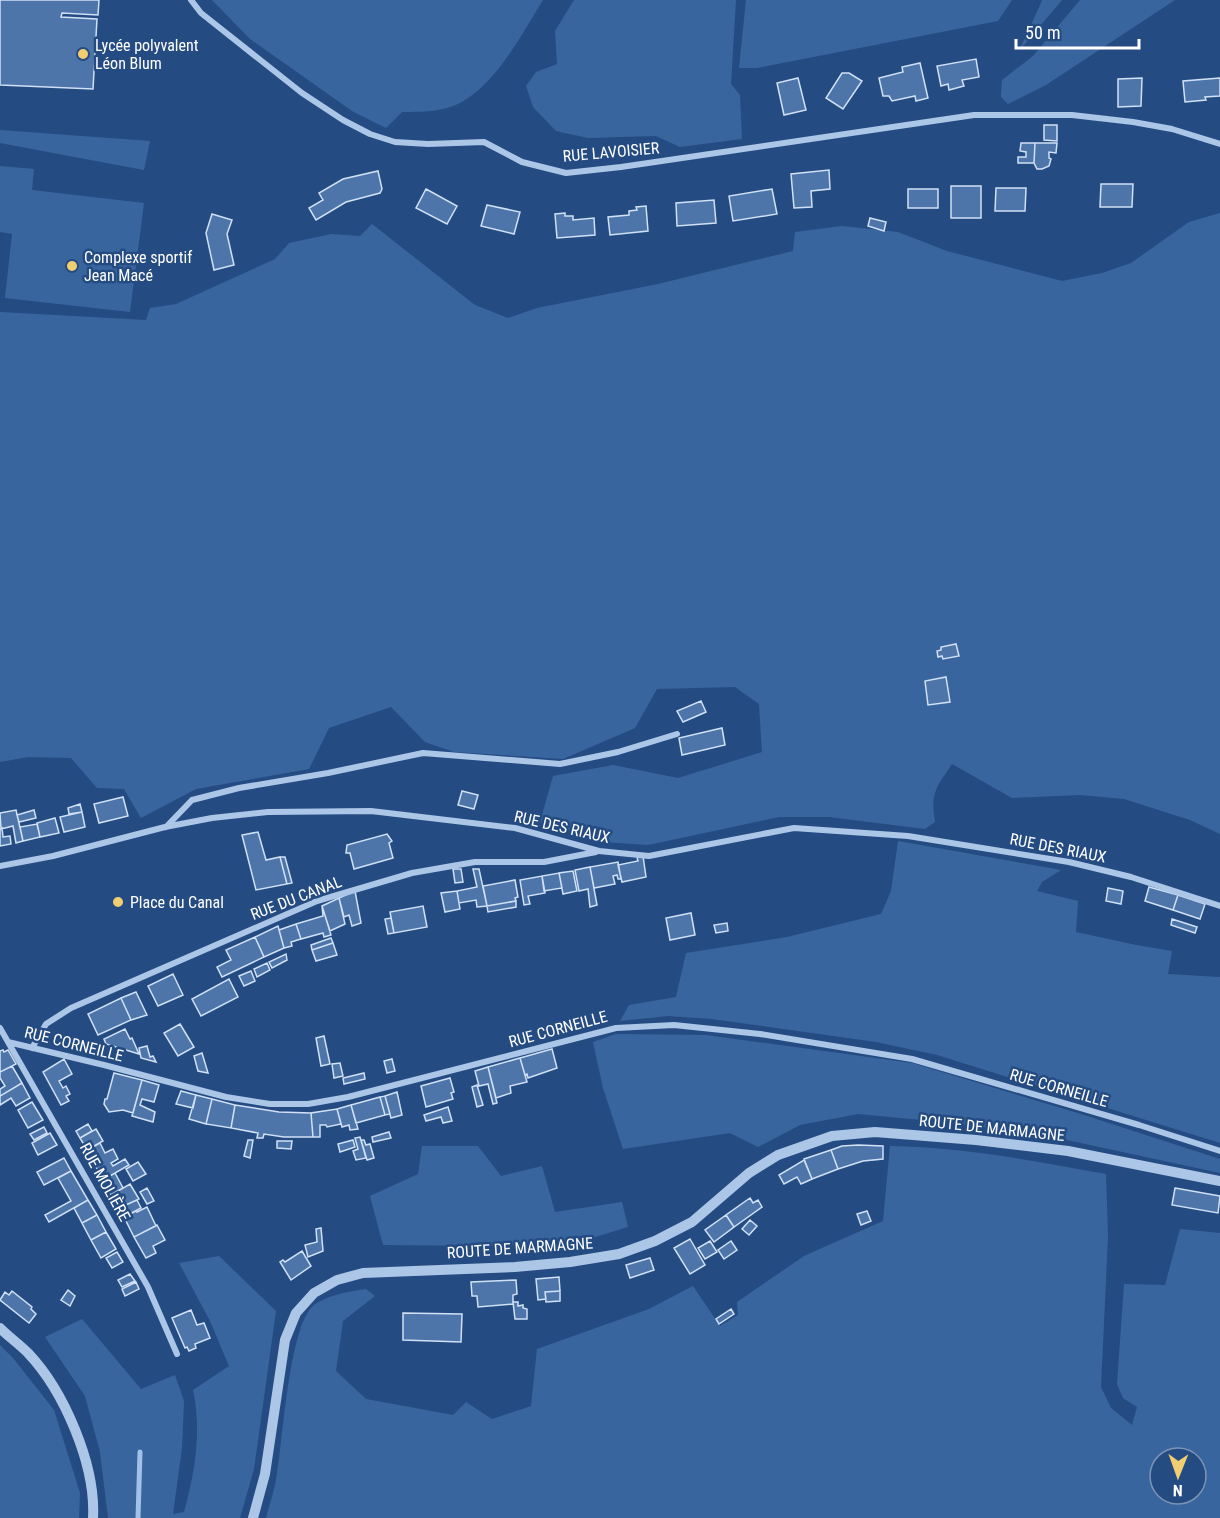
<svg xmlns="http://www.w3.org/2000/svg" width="1220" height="1518" font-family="'Roboto Condensed',sans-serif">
<rect width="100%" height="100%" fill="#254c82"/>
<path fill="#39659f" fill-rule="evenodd" d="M212,0H543C522,34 496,84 460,103C442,112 421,112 402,112L386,128L352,111L250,39Z
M574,0H736L731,84L740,95L742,139L680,147L656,136L588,138L556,131L533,107L526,86L536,72L557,64L555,31Z
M746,0H1012L998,21L757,68H739Z
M1042,0H1062L1019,51L1041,3Z
M1080,0H1175L1046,85L1008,104L1001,97L1002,80L1033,56Z
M0,130L150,141L144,170L0,143Z
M0,166L34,169L32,190L144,203L130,312L5,298L12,234L0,232Z
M1220,213V834L1190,820L1124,799L1080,795L1012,798L952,764C937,787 930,792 935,822L925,829L829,817H779L648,845L603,842L540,822L553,776L613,765L678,778L762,752L759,704L735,687L657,689L635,728L563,759L454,752L425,742L391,707L329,728L309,769L196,789L141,818L124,789L97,788L71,758L28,757L0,762V312L146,320L150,308L176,304L275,259L289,243L331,234L360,236L372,224L475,305L508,318L537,308L658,284L793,251L795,232L842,226L898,232L947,251L1062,281L1102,273L1131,263L1189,222Z
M898,841L1061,870L1042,882L1037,891L1078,901L1076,932L1136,945L1172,951L1168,974L1220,977V1143L982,1069L937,1055L876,1042L712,1019L668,1016L620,1021L629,1005L676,997L686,953L787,937L881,914L891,891Z
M616,1034L706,1035L912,1063L1084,1115L1220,1159V1173L1062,1139L954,1123L858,1114L800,1125L758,1147L730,1133L623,1149L603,1088L593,1042Z
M422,1146H478L501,1176L542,1166L555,1212L622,1202L628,1227L592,1238L498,1246L383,1245L370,1196L418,1174Z
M890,1146C963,1147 1034,1161 1106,1174L1108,1237L1101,1387L1111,1408L1132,1425L1137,1407L1123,1398L1117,1384L1124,1284L1165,1285L1180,1229L1220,1233V1518H266C270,1503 275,1488 277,1474C283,1440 289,1325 314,1305C330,1294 348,1292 366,1289L375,1296L343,1321L336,1371L366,1399L453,1415L466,1402L492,1419L531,1406L537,1349L649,1309L693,1286L720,1326L738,1315L737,1302L804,1256L883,1221ZM1160,1458H1196V1494H1160Z
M219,1256L276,1311L254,1469L240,1518H108L100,1452L85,1396L45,1337L82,1319L141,1389L175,1375L184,1401L182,1448L173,1514L184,1512C195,1472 202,1431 193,1390L229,1366L210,1321L179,1263Z
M0,1345L13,1358L54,1410L80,1493L79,1518H0Z"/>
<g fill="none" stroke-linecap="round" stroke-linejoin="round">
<path stroke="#a1c1e8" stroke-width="5" d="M138,1518L140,1452"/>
</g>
<path fill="#4d75aa" stroke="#d0e0f5" stroke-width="1.5" d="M0,0H99L98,15L62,13L61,17L97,19L93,89L0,85Z
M976,59L979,77L962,80L964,86L949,90L948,84L941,86L937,66Z
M920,63L928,98L916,101L915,96L892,101L889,96H883L879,78L903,72L902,67Z
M842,73H849L862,81L843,109L826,98Z
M798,78L806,110L784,115L777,83Z
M1142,78L1141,106L1118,107V79Z
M1220,78V96L1205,97L1206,100L1185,102L1183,81Z
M1044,125H1057V141L1044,140Z
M1021,143H1035L1034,163H1018V157H1026V152L1020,151Z
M1035,143H1057L1056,153L1049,152V158L1051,159L1049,166L1042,169H1037L1034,163Z
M829,170L830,189L811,191L812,207L794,208L791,174Z
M378,171L382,189L380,193L346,202L316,220L309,208L323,200L319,193L343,179Z
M1101,184H1133L1132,207H1100Z
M951,186H981V218H951Z
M996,188H1026L1025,211H995Z
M426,189L457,206L447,224L416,208Z
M772,189L777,214L733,221L729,196Z
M908,189H938V208H908Z
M714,200L716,223L677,226L676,203Z
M487,205L520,212L514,234L481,226Z
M646,206L648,231L610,235L608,217L629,215V211L637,210L636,207Z
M565,213V216H573V220L594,218L595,235L557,238L555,214Z
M212,214L232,220L227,234L234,265L214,270L206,233Z
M870,218L886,222L884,231L868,226Z
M956,644L959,656L943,659L942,656L938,657L937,651L941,650V647Z
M946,677L950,702L928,705L925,681Z
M701,701L706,712L683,722L677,711Z
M722,728L725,745L682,755L679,738Z
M462,791L478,795L474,809L458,805Z
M123,797L128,816L99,823L94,804Z
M80,804L82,812L69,814L68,808Z
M16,810L23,841L16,843L13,826L1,829L0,813Z
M34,810L36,818L19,822L17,815Z
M82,812L85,827L64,832L60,817Z
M55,818L59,833L40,837L37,823Z
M37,824L40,837L23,841L20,827Z
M2,828L3,837L10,836L11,844L0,846V829Z
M258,832L266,860L280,857L287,884L256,890L242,835Z
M387,834L392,841L389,843L393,858L354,869L350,853H346L347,845Z
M643,856L646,877L622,882L618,865L638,861L637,857Z
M280,857H285L292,883L287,884Z
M618,862L621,879H618L617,875L613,876L615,884L594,888L590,867Z
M590,867L597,905L590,907L588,889L579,891L575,870Z
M453,869H461L463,882L455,883Z
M473,869H479L487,906L477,907L476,900L459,903L457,891L477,887Z
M573,871L577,891L563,894L559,873Z
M559,873L562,888L544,891L542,876Z
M542,876L545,893L528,896L530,904L524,905L520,880Z
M515,880L518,897L515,898L516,901L487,906L483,886Z
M1149,887L1178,895L1173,910L1145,901Z
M1108,888L1123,891L1121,904L1106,901Z
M355,891L361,923L352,926L349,915L344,917L339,898Z
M457,891L460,909L445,912L441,893Z
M1178,895L1205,904L1200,919L1173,910Z
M339,898L345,924L330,931L322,906Z
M516,901V907L488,912L487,906Z
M322,906L331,935L324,937L323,933L301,939L296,924L323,916Z
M423,906L427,927L394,933L390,912Z
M691,913L695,935L670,940L666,918Z
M391,918L394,933L388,934L385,919Z
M1172,919L1197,927L1195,933L1171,925Z
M727,923L728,931L716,933L714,925Z
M296,924L301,939L291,942L292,946L284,948L279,930Z
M278,926L284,948L264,957L255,937Z
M255,937L264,957L222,977L217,967L231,960L226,950Z
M331,938L333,943L312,950L311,945Z
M333,943L337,955L316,961L312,950Z
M286,954L287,960L272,968L269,962Z
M267,963L270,970L257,977L254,969Z
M251,971L255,981L244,986L239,976Z
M173,974L183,995L158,1006L148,986Z
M229,979L238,997L201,1016L192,999Z
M136,992L147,1015L131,1020L121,998Z
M121,998L131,1020L98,1035L88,1014Z
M180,1024L194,1047L178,1056L164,1033Z
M125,1029L130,1039L132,1038L139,1054L106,1044L104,1039Z
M324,1036L330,1064L321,1066L316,1038Z
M147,1046L150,1057L153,1056L156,1062L141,1058L139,1048Z
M552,1049L557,1068L528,1078L527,1074L525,1075L520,1058Z
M3,1050L4,1052L8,1050L16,1064L0,1072V1051Z
M202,1053L208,1073L198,1071L194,1056Z
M520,1058L527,1082L510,1086L511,1093L496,1098L488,1067Z
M64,1059L72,1074L59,1081L63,1088L66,1086L70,1094L66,1096L69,1101L61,1105L43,1072Z
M392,1059L395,1071L387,1073L384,1061Z
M340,1063L343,1076L334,1078L332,1064Z
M12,1066L22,1083L0,1096V1089L5,1086L0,1078V1072Z
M488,1067L497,1103L493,1104L488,1084L479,1086L475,1071Z
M114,1073L142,1080L133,1113L123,1110L109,1112L104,1104L105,1099H107Z
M364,1073L365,1079L344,1084L343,1078Z
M450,1078L454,1092L451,1093L453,1099L426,1107L421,1086Z
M142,1080L159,1085L154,1102L142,1099L140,1105L155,1112L153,1122L132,1116Z
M22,1083L30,1098L16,1106L11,1098L0,1105V1096Z
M477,1085L483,1105L477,1107L472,1087Z
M181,1091L196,1095L193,1108L176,1104Z
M397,1092L402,1115L391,1118L385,1096Z
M196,1095L212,1099L206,1124L189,1119Z
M385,1096L390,1114L385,1115L380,1097Z
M380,1097L385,1115L356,1123L351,1105Z
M212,1099L235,1105L231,1128L206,1124Z
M32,1102L43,1120L28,1128L18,1110Z
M235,1105L279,1112L311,1113L313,1137H284L264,1134L263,1138H257L258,1133L231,1128Z
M351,1105L358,1129L350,1130L349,1125L342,1127L337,1109Z
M448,1107L452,1121L443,1123L441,1117L426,1121L424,1115Z
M337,1109L341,1124L327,1127L326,1125H320V1137H313L311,1113Z
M88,1124L92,1131L80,1138L76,1131Z
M44,1127L47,1133L34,1140L30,1134Z
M96,1129L103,1141L87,1150L80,1138Z
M389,1132L391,1138L373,1142L372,1137Z
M50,1133L57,1145L38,1155L32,1143Z
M360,1137L366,1158L356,1160L353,1151L358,1149L355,1138Z
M248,1140H253L250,1158L244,1156Z
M353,1140L355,1147L340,1152L338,1144Z
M361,1140H364L366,1145L370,1144L374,1158L367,1160Z
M277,1141H292L291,1149L277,1148Z
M100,1143L105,1153L113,1149L118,1159L111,1163L113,1166L125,1159L129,1165L103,1180L87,1150Z
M858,1145L883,1146V1159L863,1161L838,1169L831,1150L842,1146Z
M831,1150L838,1169L812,1179L804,1159Z
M64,1158L71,1171L44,1185L37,1172Z
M804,1160L812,1179L801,1184L797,1177L784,1184L779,1175Z
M138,1162L146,1174L133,1181L126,1169Z
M71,1171L88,1200L49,1222L45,1215L71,1201L58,1178Z
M115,1173L123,1188L111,1195L103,1180Z
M130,1184L139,1199L119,1208L111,1195Z
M147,1188L154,1201L147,1204L140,1192Z
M1175,1188L1220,1196L1218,1213L1172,1205Z
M750,1198L753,1203L758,1200L762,1207L734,1227L726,1215Z
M88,1200L97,1215L82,1223L74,1208Z
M137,1200L141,1208L124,1217L119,1208Z
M147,1207L156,1226L134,1237L124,1217L136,1211L137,1212Z
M867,1211L871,1221L861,1225L857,1214Z
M97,1215L106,1232L91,1240L82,1223Z
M726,1215L734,1227L714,1242L705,1230Z
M750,1220L757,1226L749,1235L742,1229Z
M157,1225L165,1240L153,1246L156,1253L146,1258L134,1237Z
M321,1228L323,1251L308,1257L305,1245L317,1242L316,1229Z
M106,1232L116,1249L101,1258L91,1240Z
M690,1239L705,1265L690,1274L674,1248Z
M710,1241L717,1252L705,1259L698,1248Z
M731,1241L737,1250L724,1259L718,1250Z
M302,1251L311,1266L291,1280L280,1262L283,1260L285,1262Z
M117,1252L123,1262L112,1268L106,1258Z
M650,1258L654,1270L630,1278L626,1265Z
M130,1274L135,1281L122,1287L118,1280Z
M559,1277L560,1291L545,1292L546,1299L538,1300L536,1279Z
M516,1280L517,1294L513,1295V1304L478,1307L477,1296H472L471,1282Z
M136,1282L139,1289L125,1296L122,1289Z
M68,1290L75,1296L70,1306L61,1300Z
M12,1291L32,1307L31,1309L36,1314L29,1323L0,1300L5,1292L9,1295Z
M560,1291V1301L546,1302L545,1292Z
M513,1302H518V1306L523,1305V1308L527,1309V1319H515Z
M731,1309L734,1314L719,1324L716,1319Z
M191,1310L197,1325L204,1323L210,1338L195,1344L196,1348L189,1351L187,1347L185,1348L172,1318Z
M403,1313L462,1314L461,1342L403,1340Z"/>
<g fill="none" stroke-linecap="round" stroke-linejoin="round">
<path stroke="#acc6e7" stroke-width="6" d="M191,0L201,13L302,93L343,120L370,134L395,142L428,144L484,142L522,162L566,173L621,167L974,115H1072L1133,122L1172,129L1220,144
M166,827L192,800L239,788L328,773L423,753L560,764L618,752L677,734
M0,866L53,856L165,827L212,818L268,812L371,811L515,828L599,851L649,856L794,828L908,836L1069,862L1131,877L1220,906
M0,1028L148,1287L177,1354
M8,1042L104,1065L226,1097L270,1104H308L348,1097L616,1028L674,1025L760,1034L912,1059L1139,1125L1220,1151
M32,1048L46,1024L71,1008L317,901L412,873L475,862H544L596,852"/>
<path stroke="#acc6e7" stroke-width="10" d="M0,1328C9,1337 19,1344 28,1353C64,1391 96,1465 93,1518
M253,1518L265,1474L285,1340L296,1313L314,1293L337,1280L363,1273L515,1267L570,1262L619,1254L655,1241L692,1222L749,1173L778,1155L832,1136L875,1132L976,1140L1068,1151L1220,1181"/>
</g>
<g fill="#f1ce71" stroke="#254c82" stroke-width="2">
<circle cx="83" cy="54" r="6"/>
<circle cx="72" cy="266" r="6"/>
<circle cx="118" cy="902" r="6"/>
</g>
<g text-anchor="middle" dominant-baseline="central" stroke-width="5" stroke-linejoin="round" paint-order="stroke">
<g font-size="16" fill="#fff" stroke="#254c82" text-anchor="start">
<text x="95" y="45">Lycée polyvalent<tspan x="95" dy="18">Léon Blum</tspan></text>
<text x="84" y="257">Complexe sportif<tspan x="84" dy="18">Jean Macé</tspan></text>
<text x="130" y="902">Place du Canal</text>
</g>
<g font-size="16" fill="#fff" stroke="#254c82">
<text transform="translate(611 152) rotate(-5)">RUE LAVOISIER</text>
<text transform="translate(562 827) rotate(13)">RUE DES RIAUX</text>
<text transform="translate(1058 848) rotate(11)">RUE DES RIAUX</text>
<text transform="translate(296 898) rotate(-21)">RUE DU CANAL</text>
<text transform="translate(558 1029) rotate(-15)">RUE CORNEILLE</text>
<text transform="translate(74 1044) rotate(14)">RUE CORNEILLE</text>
<text transform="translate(1059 1088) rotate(16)">RUE CORNEILLE</text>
<text transform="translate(992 1128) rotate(6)">ROUTE DE MARMAGNE</text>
<text transform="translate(105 1182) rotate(61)">RUE MOLIÈRE</text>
<text transform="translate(520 1248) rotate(-4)">ROUTE DE MARMAGNE</text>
</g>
</g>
<g transform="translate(1178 1476) rotate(181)"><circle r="28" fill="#254c82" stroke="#7c94b4" stroke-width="1.5"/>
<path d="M0-4.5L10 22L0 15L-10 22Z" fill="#f1ce71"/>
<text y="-9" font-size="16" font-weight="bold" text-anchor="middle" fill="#ffffff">N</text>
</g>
<path d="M1016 39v9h123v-9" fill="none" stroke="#ffffff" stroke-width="3"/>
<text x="1025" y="39" font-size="18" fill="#ffffff" stroke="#254c82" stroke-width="4.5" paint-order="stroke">50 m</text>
</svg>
